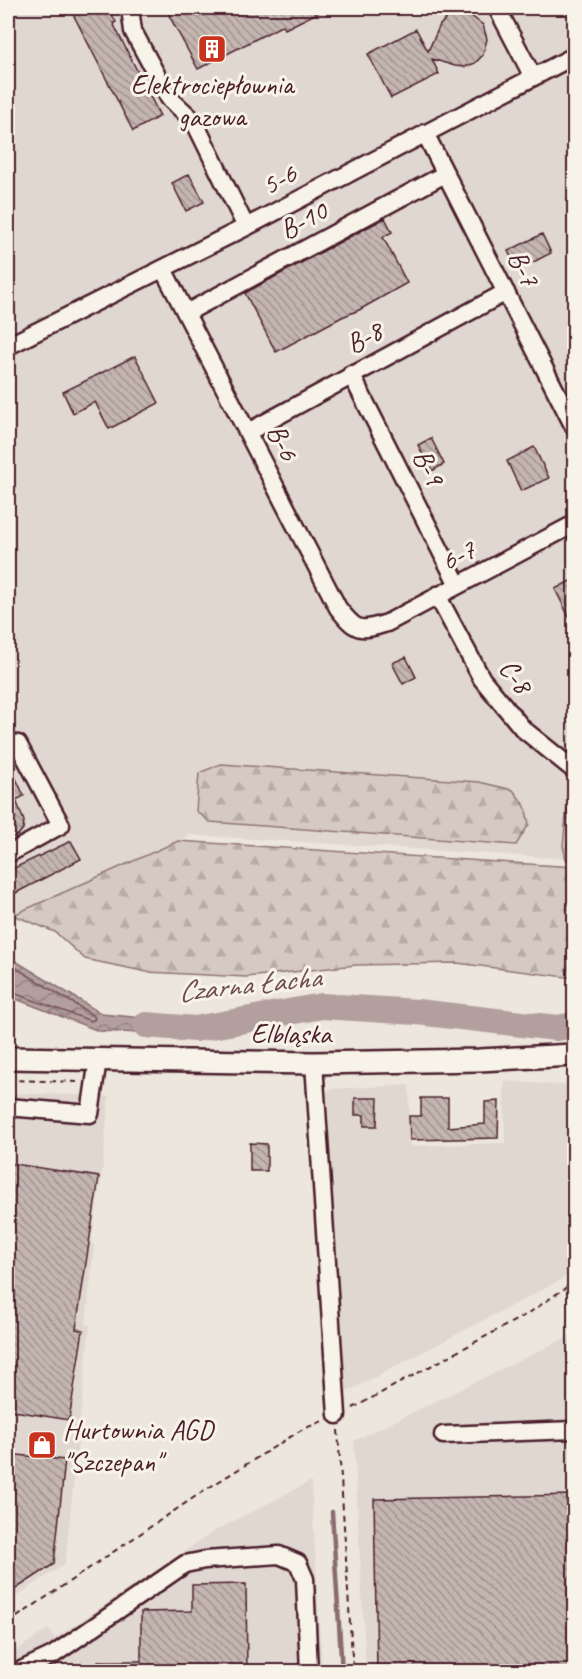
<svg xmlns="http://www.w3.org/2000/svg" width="582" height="1679" font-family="Caveat,sans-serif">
<defs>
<pattern id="forest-firs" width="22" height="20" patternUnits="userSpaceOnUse" patternTransform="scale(1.5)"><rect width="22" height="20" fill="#d5c9c2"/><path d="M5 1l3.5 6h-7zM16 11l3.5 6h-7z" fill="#b8aca7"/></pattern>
<pattern id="water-waves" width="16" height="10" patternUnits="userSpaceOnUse" patternTransform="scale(1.5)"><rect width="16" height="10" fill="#b39f9d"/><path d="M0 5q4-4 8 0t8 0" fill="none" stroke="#948180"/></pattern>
<pattern id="building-back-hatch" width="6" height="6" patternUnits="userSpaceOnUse" patternTransform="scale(1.5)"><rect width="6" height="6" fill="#c4b5b0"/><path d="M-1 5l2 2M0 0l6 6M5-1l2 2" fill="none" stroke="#a1938f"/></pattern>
</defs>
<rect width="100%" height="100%" fill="#ece6dd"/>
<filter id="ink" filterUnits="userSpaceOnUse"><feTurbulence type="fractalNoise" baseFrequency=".0167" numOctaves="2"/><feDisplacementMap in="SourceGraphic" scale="12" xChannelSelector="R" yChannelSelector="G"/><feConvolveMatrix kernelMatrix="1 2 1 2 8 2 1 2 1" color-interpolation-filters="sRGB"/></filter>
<g filter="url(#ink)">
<path fill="#e0d7d0" d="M8,8H574V859L190,835L8,918Z
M504,1081L574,1086V1224L570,1275L341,1395L327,1133L330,1129L327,1094L330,1089L409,1085L410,1146L505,1143Z
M8,1093L109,1096L102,1173L91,1244L94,1245L86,1324L90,1325L65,1564L8,1602Z
M574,1334V1671H366L354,1441Z
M311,1481L322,1671L8,1672V1656L48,1629L55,1638L213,1532Z"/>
<path fill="url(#forest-firs)" stroke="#907476" stroke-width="1.5" d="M221,764L479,782L513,790L525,806L529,824L516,845L210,822L196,811L199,773Z
M574,802V859H566L563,846L567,806Z
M178,841L574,867V978L457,963L356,965L246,977L147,972L85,959L55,932L13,915Z"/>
<path fill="url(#water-waves)" stroke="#896c6f" stroke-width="1.5" d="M8,960H14L102,1014L194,1023L161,1034L99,1031L8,996Z"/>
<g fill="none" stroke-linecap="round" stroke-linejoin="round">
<path stroke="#745259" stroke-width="1.5" d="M8,966H13L94,1016L95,1019L91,1021L8,991"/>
<path stroke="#896c6f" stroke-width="4.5" d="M332,1512L342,1672"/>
<path stroke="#b39f9d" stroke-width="26" d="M146,1025L195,1029L322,1006L417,1012L557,1028L574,1025"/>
</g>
<path fill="url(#building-back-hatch)" stroke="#4a1f2b" stroke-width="1.5" d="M70,8H108L116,22L113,23L160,116L133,131Z
M165,8H327L285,29L283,25L198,69Z
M457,14L471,16L483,25L487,39L483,55L475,63L465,67L455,66L432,59L439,74L391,98L368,54L416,29L428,51L440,25L447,18Z
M189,174L204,202L186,211L172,183Z
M385,218L392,232L383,237L407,283L359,310L342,317L276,352L245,293Z
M542,234L551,253L518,270L508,251Z
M135,356L159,403L109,429L95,402L73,413L63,392Z
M431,438L444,464L432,471L418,445Z
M534,447L549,478L521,491L507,461Z
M574,579V627L555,589Z
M406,657L416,677L403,684L392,663Z
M8,761L24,796L16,800L24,821L23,829L18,835L8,839Z
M71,841L81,859L8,897V874L13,871L12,869Z
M355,1098H378L377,1126H364V1115H355Z
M421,1098H448V1127L485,1124V1102L499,1101L498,1138L410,1140L409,1116H421Z
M250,1143L267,1144V1171H250Z
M8,1163L99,1177L76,1329L83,1330L69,1420L8,1410Z
M8,1454L65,1460L54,1564L8,1594Z
M574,1495V1671H377L374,1499Z
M246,1584L247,1671H98V1661H141V1612L192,1611V1585Z"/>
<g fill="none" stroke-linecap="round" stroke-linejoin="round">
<g stroke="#4a1f2b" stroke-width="21">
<path id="minor" d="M130,8L133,31L169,98L194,121L246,227
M497,8L533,77
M425,133L574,427
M163,269L338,608C356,631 359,632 387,623L574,524
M186,313L445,174
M8,346L246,227L574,56
M351,374L458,585
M248,432L506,292
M437,595L482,679L523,729L574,770
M8,743L18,744L61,825L8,854
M314,1063L337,1415
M8,1107L90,1114L98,1059
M443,1435L574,1430
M17,1672L53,1655L185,1564L205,1560L279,1555L298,1563L305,1579L309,1672"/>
</g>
<g stroke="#4a1f2b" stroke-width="26">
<path id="major" d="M8,1058L314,1063L479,1060L574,1055"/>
</g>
<path stroke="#4a1f2b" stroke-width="2" stroke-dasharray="6 4.5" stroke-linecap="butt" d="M8,1080L80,1082
M353,1408L529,1313L574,1282
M338,1430L353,1672
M8,1623L202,1492L303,1429L323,1421"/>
<use href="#minor" stroke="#f7f3e8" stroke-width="16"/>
<use href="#major" stroke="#f7f3e8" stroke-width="21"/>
</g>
</g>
<defs>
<g id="building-square" transform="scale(1.5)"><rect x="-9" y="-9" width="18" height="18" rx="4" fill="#c8321e" stroke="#f7f3e8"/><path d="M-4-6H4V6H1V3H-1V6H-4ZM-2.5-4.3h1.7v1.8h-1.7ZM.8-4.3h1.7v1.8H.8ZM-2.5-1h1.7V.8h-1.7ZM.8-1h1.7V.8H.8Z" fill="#fff"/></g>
<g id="shop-square" transform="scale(1.5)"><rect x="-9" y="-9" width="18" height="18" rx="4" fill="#c8321e" stroke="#f7f3e8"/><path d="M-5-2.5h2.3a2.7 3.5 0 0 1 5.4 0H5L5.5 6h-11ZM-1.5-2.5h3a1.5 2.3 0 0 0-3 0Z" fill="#fff"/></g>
</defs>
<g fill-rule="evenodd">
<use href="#building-square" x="212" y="49"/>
<use href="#shop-square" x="42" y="1445"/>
</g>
<g text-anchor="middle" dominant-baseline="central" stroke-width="6" stroke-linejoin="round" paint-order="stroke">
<g font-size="28" fill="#4a1f2b" stroke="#f7f3e8">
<text x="212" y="84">Elektrociepłownia<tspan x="212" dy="32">gazowa</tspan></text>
<text x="63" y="1429" text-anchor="start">Hurtownia AGD<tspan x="63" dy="32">"Szczepan"</tspan></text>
</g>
<g font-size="28" fill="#4a1f2b" stroke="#f7f3e8">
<text transform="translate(279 179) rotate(-28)">5-6</text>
<text transform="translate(303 220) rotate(-28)">B-10</text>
<text transform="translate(524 268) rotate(63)">B-7</text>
<text transform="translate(364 337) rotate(-28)">B-8</text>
<text transform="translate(283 442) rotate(63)">B-6</text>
<text transform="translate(429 467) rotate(63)">B-9</text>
<text transform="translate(458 555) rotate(-27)">6-7</text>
<text transform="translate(516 676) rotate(53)">C-8</text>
<text x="291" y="1033">Elbląska</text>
</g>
<g font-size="30" font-style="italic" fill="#6f4c53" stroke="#f7f3e8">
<text transform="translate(249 984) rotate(-6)">Czarna Łacha</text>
</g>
</g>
<rect width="582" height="1679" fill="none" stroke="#f7f3e8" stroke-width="30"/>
<rect x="15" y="15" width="552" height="1649" fill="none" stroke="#4a1f2b" stroke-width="2" filter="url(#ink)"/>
</svg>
